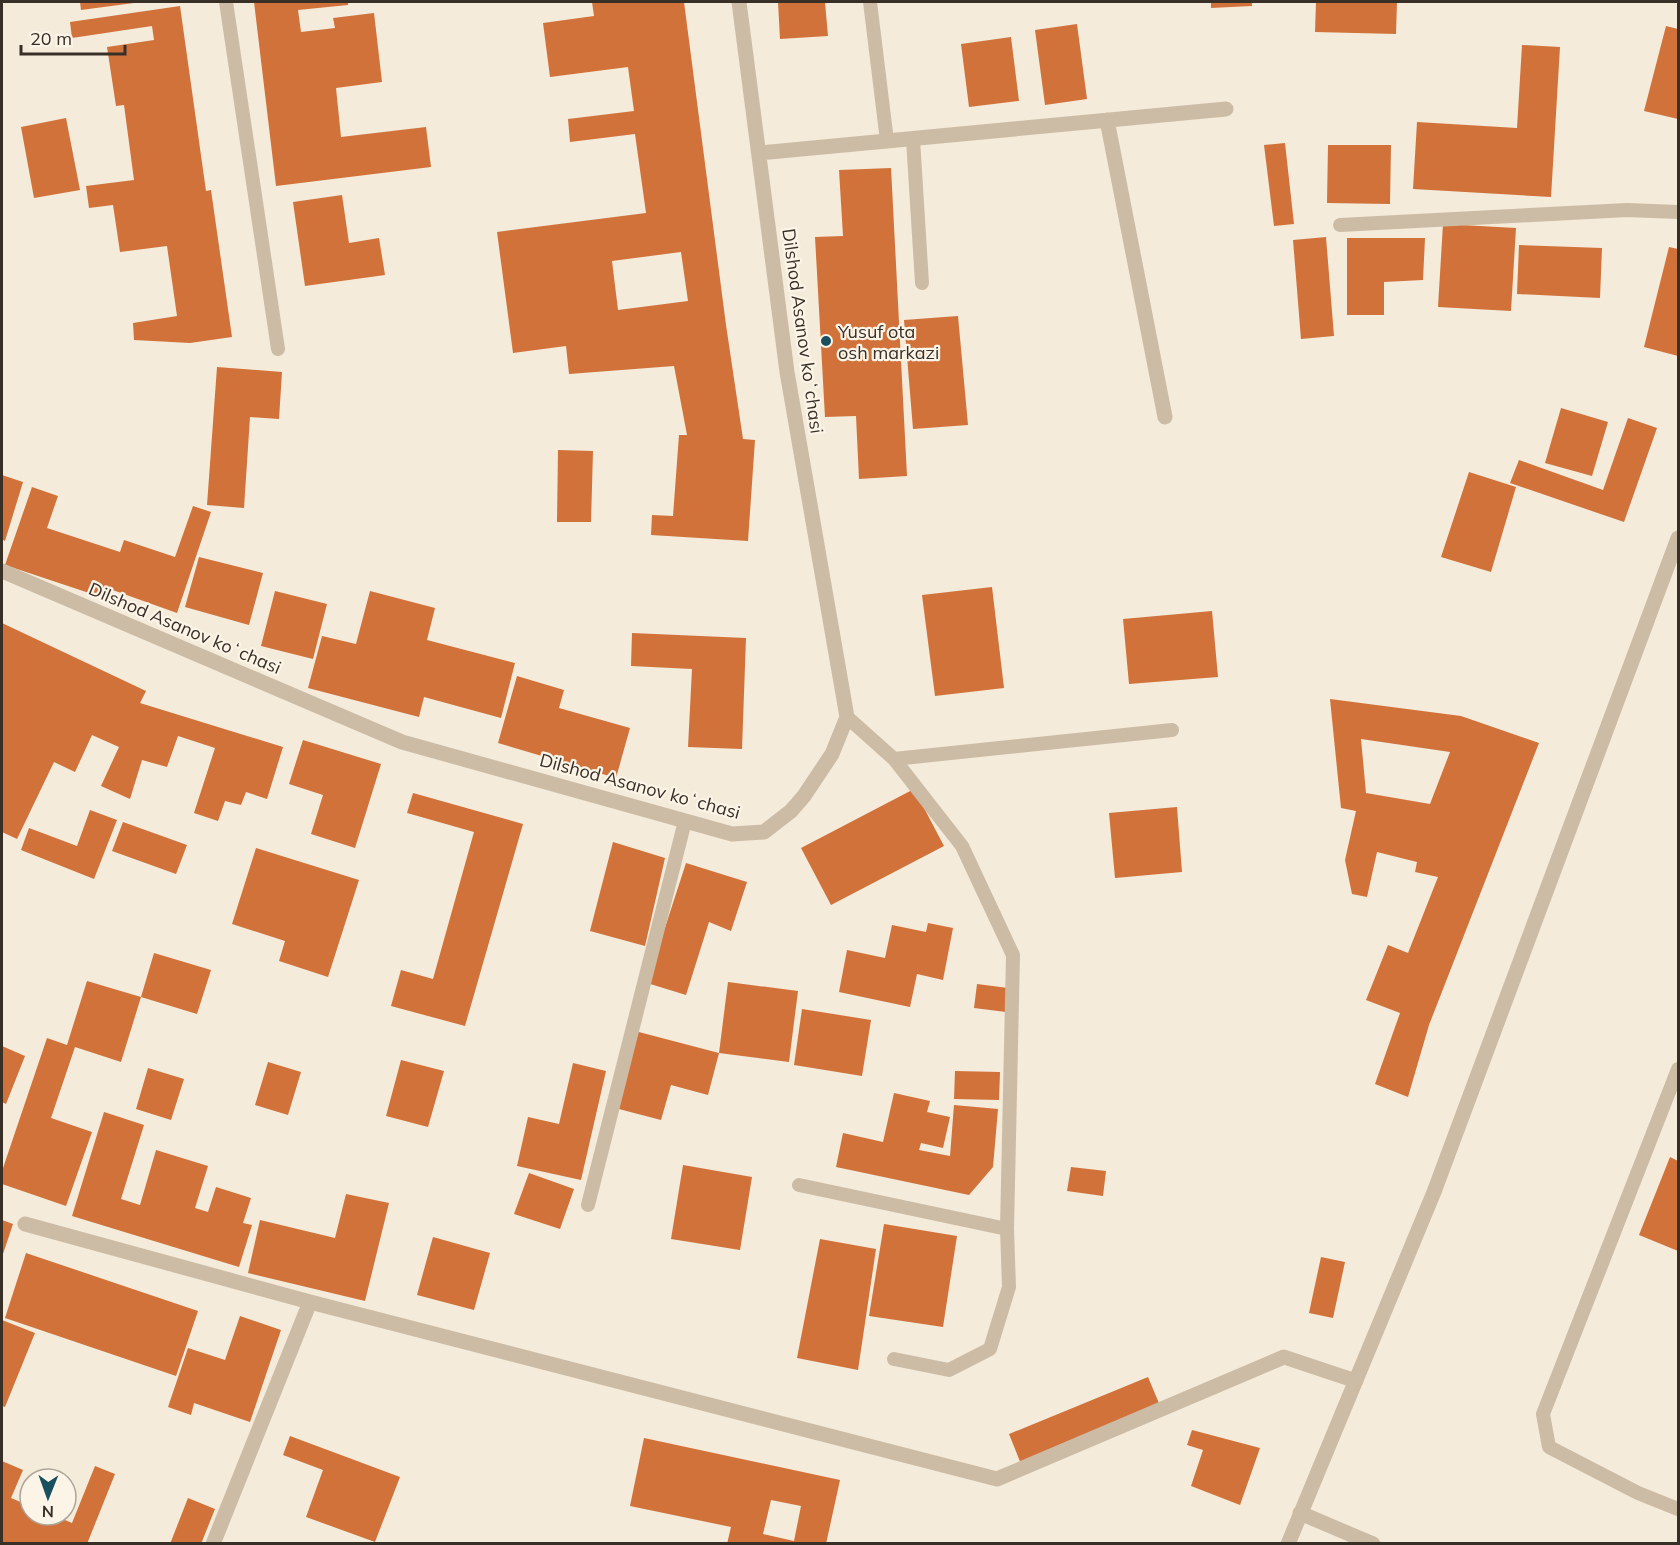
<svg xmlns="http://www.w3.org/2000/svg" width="1680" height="1545" font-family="Mulish,sans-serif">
<rect width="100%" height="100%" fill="#f4ebda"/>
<path fill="#d1723b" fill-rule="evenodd" d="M80,2H134V3L81,10Z
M254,2H348V5L298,10L301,32L335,28L333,18L374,13L382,82L336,88L341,137L426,127L431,167L276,186Z
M592,2H684L726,325L743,439L755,440L748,541L651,535L652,515L673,516L679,435H687L674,366L569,374L566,346L513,353L497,232L646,213L635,134L570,142L568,119L634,111L628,67L550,77L543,23L594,16ZM681,252L688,301L618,310L612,261Z
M778,2H825L828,36L780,39Z
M1211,2H1252V6L1211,8Z
M1316,2H1397L1396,34L1315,32Z
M180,6L206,191L211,190L232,337L190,343L134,340L133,323L177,316L167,246L120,252L113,205L89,208L86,186L134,180L124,105L116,106L107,47L154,40L152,26L72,38L70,22Z
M1077,24L1087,99L1045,105L1035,30Z
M1666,26L1678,29V119L1644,111Z
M1011,37L1019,101L969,107L961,44Z
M1522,45L1560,47L1551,197L1413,189L1417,122L1517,128Z
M66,118L80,190L34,198L21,127Z
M1285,143L1294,224L1274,226L1264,145Z
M1328,145H1391L1390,204L1327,203Z
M891,168L907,476L859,479L856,416L825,417L815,237L843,236L839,170Z
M342,195L349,243L379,238L385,275L305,286L293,202Z
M1443,224L1516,228L1511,311L1438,307Z
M1326,237L1334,336L1301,339L1293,240Z
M1347,238H1425L1423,280L1384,282V315H1347Z
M1519,245L1602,248L1600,298L1517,294Z
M1669,247L1678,249V356L1644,347Z
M958,316L968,425L913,429L904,320Z
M217,367L282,372L279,419L250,417L244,508L207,505Z
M1561,408L1608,422L1592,476L1545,463Z
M1628,418L1657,428L1624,522L1510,483L1519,460L1603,490Z
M558,450L593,451L591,522H557Z
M1469,472L1516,487L1491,572L1441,557Z
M2,475L23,482L5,541L2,539Z
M32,487L58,496L47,528L120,552L124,540L175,557L193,506L211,512L177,613L107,588L104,598L5,565Z
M199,557L263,573L249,625L185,607Z
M992,587L1004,688L935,696L922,595Z
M275,591L327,604L313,659L261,646Z
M370,591L435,608L427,640L515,663L501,718L424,697L419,717L308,688L322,636L356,644Z
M1212,611L1218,677L1129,684L1123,619Z
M2,623L146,691L140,703L283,747L267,799L246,792L241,805L225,801L218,821L194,813L215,748L178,736L167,767L142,760L130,799L101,786L119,747L92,735L75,772L54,762L17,839L2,832Z
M632,633L746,638L742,749L688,747L692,669L631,666Z
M517,676L564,690L559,708L630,728L616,778L498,743Z
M1330,699L1461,716L1539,743L1429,1025L1408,1097L1375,1084L1400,1013L1366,1000L1388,945L1408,953L1438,877L1415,872L1417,862L1377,852L1367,897L1352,894L1345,860L1356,811L1341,808ZM1361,739L1450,752L1430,804L1366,793Z
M303,740L381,764L355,848L311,834L323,795L289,784Z
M914,789L944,846L831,905L801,848Z
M413,793L523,824L465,1026L391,1006L401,970L433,979L474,832L407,813Z
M1177,807L1182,872L1115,878L1109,813Z
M90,810L117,820L94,879L21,850L29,828L77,846Z
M123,822L187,845L176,874L112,851Z
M613,842L665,858L645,946L590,931Z
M256,848L359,880L328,977L279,961L285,941L232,924Z
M686,863L747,882L731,931L709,922L686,995L647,983Z
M928,923L953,928L943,980L917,974L910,1007L839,992L847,950L885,958L892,925L926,932Z
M154,953L211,970L197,1014L141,997L121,1062L75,1047L51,1118L92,1132L66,1206L2,1184V1171L47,1038L67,1045L87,981L141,997Z
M728,982L798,991L789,1062L719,1053Z
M977,984L1008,988L1006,1012L974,1008Z
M802,1009L871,1020L862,1076L794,1065Z
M635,1031L719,1053L708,1095L671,1085L661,1120L615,1108Z
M2,1046L25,1056L6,1104L2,1102Z
M401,1060L444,1071L428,1127L386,1116Z
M268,1062L301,1072L288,1115L255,1105Z
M573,1063L606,1071L581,1180L517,1166L528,1117L559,1124Z
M148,1068L184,1079L171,1120L136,1109Z
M955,1071L1000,1072L999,1100L954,1099Z
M894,1093L930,1101L927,1112L950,1117L943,1148L921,1143L919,1150L950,1156L954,1105L998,1109L993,1167L969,1195L836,1167L843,1133L883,1142Z
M104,1112L144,1125L121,1199L140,1205L156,1150L208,1166L195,1208L208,1212L216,1187L251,1198L243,1223L252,1225L239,1267L72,1216Z
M1670,1157L1678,1161V1251L1639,1235Z
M683,1165L752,1177L740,1250L671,1239Z
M1071,1167L1106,1171L1103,1196L1067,1191Z
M529,1173L574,1189L560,1229L514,1214Z
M346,1194L389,1203L365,1301L248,1273L260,1220L335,1238Z
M2,1220L13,1224L2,1257Z
M884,1224L957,1236L943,1327L869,1316Z
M433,1237L490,1253L474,1310L417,1295Z
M820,1239L876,1249L858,1370L797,1358Z
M26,1253L198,1311L176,1376L5,1318Z
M1321,1257L1345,1262L1333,1318L1309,1313Z
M240,1316L281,1330L250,1422L194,1403L191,1415L168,1407L188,1348L225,1360Z
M2,1320L35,1333L5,1407L2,1406Z
M1148,1377L1161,1408L1021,1464L1009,1434Z
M1192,1430L1260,1448L1240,1505L1191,1486L1203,1450L1187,1445Z
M290,1436L400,1477L375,1542L306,1517L323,1470L283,1455Z
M644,1438L840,1480L826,1544H727L731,1527L630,1506ZM771,1500L801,1506L794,1541L763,1534Z
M2,1461L23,1470L11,1498L30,1506V1515H53L72,1523L95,1466L115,1474L87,1544H2Z
M188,1498L215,1509L201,1544H170Z"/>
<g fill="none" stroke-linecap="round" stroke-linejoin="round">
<path stroke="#cdbca5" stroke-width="14" d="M226,2L278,349
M870,2L887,141
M913,139L922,283
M1340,225L1627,210L1678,212
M847,717L894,759L962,846L1013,955L1007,1229L1009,1287L990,1349L949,1370L894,1359
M894,759L1172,730
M1678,1069L1543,1414L1549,1447L1638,1493L1678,1509
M799,1185L1007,1229
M588,1205L685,821"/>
<path stroke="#cdbca5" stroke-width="15" d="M1107,120L1165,417
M759,153L1226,109
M2,571L402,742L732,834L764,832L791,811L804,796L832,754L847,717L787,372L739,2
M25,1224L310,1302L997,1479L1284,1357L1356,1381
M1300,1513L1373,1544
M213,1544L310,1302
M1288,1544L1434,1192L1678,538"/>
</g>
<circle fill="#18505e" stroke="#fbf4e7" stroke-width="2" cx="826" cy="341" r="6"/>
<g text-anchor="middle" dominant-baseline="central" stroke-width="4.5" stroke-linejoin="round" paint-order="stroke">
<g font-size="18" fill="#382f27" stroke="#fbf4e7">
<text transform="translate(803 331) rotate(82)">Dilshod Asanov koʻchasi</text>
<text transform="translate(185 628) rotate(23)">Dilshod Asanov koʻchasi</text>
<text transform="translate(640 786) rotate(15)">Dilshod Asanov koʻchasi</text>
</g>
<g font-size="18" fill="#382f27" stroke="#fbf4e7" text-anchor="start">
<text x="838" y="331">Yusuf ota<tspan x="838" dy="21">osh markazi</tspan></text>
</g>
</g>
<rect width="1680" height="1545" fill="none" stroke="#382f27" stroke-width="6"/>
<g transform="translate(48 1497) rotate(181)"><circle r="28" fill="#fbf4e7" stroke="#ada59a" stroke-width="1.5"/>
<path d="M0-4.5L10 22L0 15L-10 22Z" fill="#18505e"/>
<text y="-9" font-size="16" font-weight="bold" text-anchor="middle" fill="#382f27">N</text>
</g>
<path d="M21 45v9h104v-9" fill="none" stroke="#382f27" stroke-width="3"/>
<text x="30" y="45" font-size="18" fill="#382f27" stroke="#fbf4e7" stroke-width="4.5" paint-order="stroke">20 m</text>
</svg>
